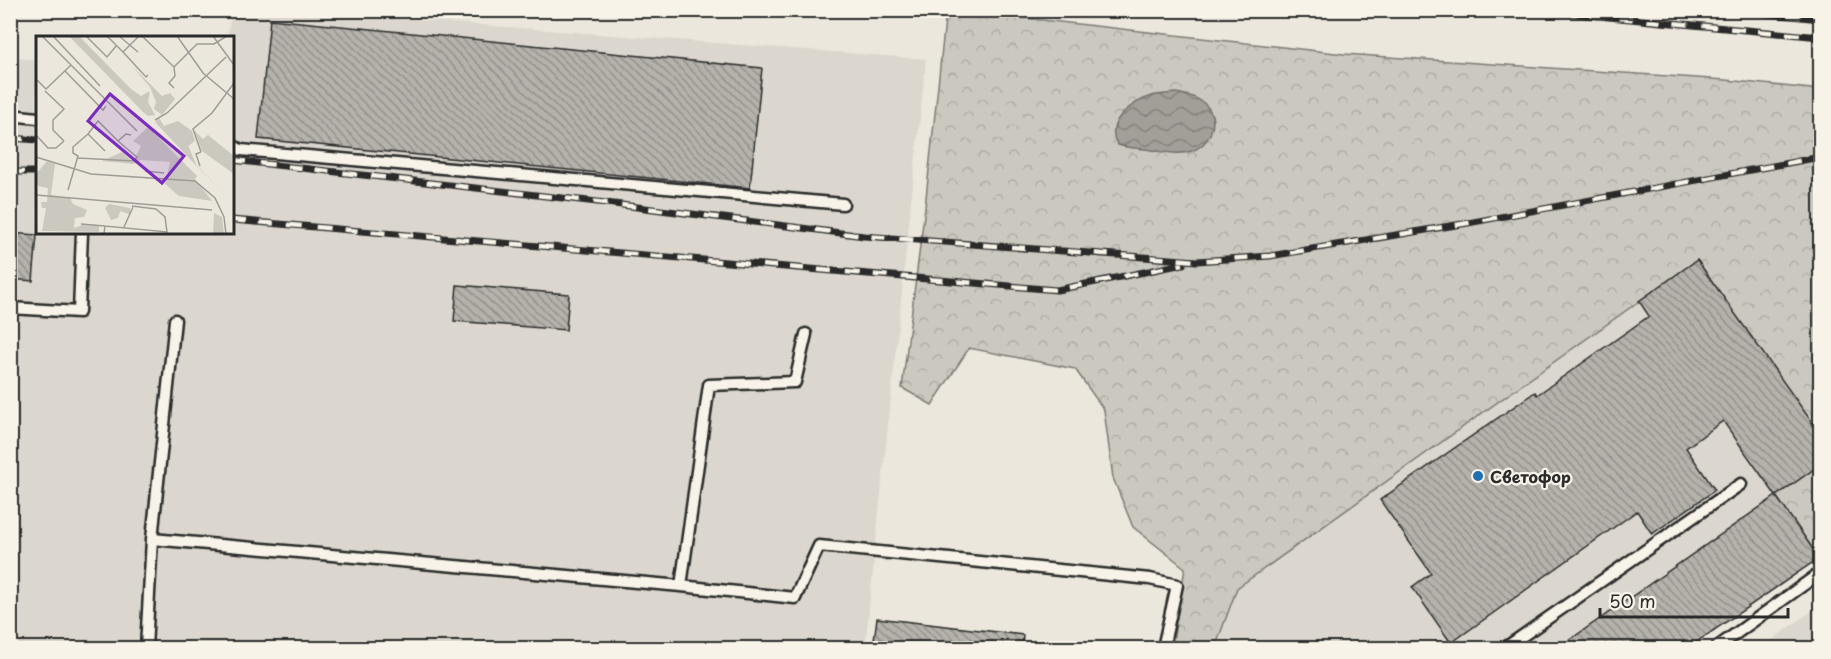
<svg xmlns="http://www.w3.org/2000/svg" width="1831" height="659" font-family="'Playpen Sans',sans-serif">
<defs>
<pattern id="forest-crowns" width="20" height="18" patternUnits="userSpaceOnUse" patternTransform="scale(1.5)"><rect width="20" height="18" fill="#cbc8bf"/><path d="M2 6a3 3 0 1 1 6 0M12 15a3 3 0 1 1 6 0" fill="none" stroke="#aeaca4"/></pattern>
<pattern id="water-waves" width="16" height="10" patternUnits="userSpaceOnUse" patternTransform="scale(1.5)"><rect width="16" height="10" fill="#a29f98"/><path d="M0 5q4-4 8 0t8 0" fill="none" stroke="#84827c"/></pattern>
<pattern id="building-back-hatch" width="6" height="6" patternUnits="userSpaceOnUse" patternTransform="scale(1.5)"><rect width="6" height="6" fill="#b5b2ab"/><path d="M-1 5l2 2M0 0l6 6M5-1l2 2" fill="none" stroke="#93918b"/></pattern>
</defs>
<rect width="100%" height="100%" fill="#ebe7dd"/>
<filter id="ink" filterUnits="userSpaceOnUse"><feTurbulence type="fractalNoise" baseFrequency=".0167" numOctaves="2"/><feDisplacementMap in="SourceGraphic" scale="12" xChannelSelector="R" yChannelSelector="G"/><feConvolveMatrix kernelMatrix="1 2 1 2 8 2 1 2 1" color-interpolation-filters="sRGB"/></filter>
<g filter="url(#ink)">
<path fill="#dbd7ce" d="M232,11H299L926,59L865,648H11L10,57L37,60L38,232H232V38L227,37Z
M1697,260L1820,435V464L1776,496L1819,558L1688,648H1215L1237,588Z
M1820,605V648H1761Z"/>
<path fill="url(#forest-crowns)" stroke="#7b7a75" stroke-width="1.5" d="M946,11H963L1344,54L1726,80L1820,90V435L1697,260L1237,588L1215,648H1172L1185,568L1133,527L1113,478L1104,410L1075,369L969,348L932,405L902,388L925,207Z
M1820,464V559L1776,496Z"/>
<path fill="url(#water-waves)" stroke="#72716c" stroke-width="1.5" d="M1176,93C1188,95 1202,98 1209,109C1219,125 1208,145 1192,151C1176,156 1161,151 1145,149C1135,148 1127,148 1118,145C1116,142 1114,139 1114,136C1111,116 1136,101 1152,96C1160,94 1168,94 1176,93Z"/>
<path fill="url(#building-back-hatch)" stroke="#2b2b2b" stroke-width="1.5" d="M270,19L762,68L750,188L258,139Z
M10,233L37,235L33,281L10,279Z
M1697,260L1821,435V464L1776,496L1723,421L1686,448L1715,490L1652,534L1637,511L1451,643L1412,587L1431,573L1380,500L1535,392L1537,395L1649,316L1639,301Z
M457,285L569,294L566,330L454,321Z
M1776,496L1819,558L1688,648H1558Z
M877,618L1023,635L1022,648H873Z"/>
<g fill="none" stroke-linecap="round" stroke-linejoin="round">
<g stroke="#2b2b2b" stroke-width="15">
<path id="lane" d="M10,115L38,118
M232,145L241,150L843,204
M10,308L79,312L82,232
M806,334L795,382L709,385L681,586L795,598L819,546L1150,579L1177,585L1163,648
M152,539L175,320
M146,648L152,539L681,586
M1505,648L1741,484
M1716,648L1820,573"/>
</g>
<use href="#lane" stroke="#f7f3e8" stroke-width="10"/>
<g stroke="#2b2b2b" stroke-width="7">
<path id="rail" d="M1535,10L1820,37
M1731,10L1820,19
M10,138L38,140
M232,160L606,203L864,236L1197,261L1270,256L1468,223L1820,157
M10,172H38
M232,220L1057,290L1183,264"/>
</g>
<use href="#rail" stroke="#f7f3e8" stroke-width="4.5" stroke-dasharray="14" stroke-linecap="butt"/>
</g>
</g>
<circle fill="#1f6fb2" stroke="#f7f3e8" stroke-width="2" cx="1478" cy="476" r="6"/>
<g text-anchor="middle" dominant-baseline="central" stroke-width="4.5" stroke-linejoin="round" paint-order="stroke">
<g font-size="16" font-weight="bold" fill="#2b2b2b" stroke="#f7f3e8" text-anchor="start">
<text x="1490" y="476">Светофор</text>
</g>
</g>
<g transform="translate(36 36)">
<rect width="198" height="198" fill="#ebe7dd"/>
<path d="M123,82L128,90L142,85L156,95L159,105L152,110L160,128L197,167L119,86ZM158,94L167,103L172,99L198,120V138L166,115Z" fill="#cbc8bf"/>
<path d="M33,0H43L95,53L105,60L114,55L112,66L119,79L112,80L107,76ZM96,30L126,60L134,57L139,63L126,79L118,73L120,66L114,51ZM124,86L127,92L144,90L160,129L168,138L122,89ZM112,91L161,140L159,143L181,171L176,165L143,160L129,148L134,126L104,124L98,128L66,125L86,116L97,126L105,110L97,105ZM11,125L19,128L15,159L34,162L37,168L51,174L48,181L39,182L38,192L49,188L63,190V196L6,195L10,172H6L5,166H11L12,152L2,150L0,138ZM73,168L94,172L95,179L84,175L82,182L75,184L69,172ZM178,177L186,181L188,198H177Z" fill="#cbc8bf"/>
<path fill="none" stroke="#9e9c96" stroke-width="1.5" d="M17,0L64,50M50,0L71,21L81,9M71,0L87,16L103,0M83,0L102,16M106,0L138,31L139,40L133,47L138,52M141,0L167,37L198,63M177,0L198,29M87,16L110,41L112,39M35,29L101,95M138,31L161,8H178L191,0M29,35L67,74L70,70M0,43L10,53L35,29L6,0M9,55L28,73L17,84V94L28,105M119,84L131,77L190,21M0,99L12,112H20L28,105M69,115L52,98L62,85L82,105M165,116L157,93L176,77L198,47M0,121L55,138L159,145L179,162L188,181L190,198M42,122L98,125L101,121L82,105L90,98L95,99M164,130L160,118L165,116M109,135L128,137M32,154L42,120L37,117V111L52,98M0,159L176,174M45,188L69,190M88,191L97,171M68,198L69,190L131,196L129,181L120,173L96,170"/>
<path fill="#7b2cbf" fill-opacity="0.15" stroke="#7b2cbf" stroke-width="3" d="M74,58L148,120L126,147L52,85Z"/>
<rect width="198" height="198" fill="none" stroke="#2b2b2b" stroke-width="3"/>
</g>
<rect width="1831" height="659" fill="none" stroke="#f7f3e8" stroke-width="36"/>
<rect x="18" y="18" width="1795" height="623" fill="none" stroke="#2b2b2b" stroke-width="2" filter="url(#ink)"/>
<path d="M1600 608v9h188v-9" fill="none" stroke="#2b2b2b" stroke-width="3"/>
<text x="1609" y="608" font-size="18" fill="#2b2b2b" stroke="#f7f3e8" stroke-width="4.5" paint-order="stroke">50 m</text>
</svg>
